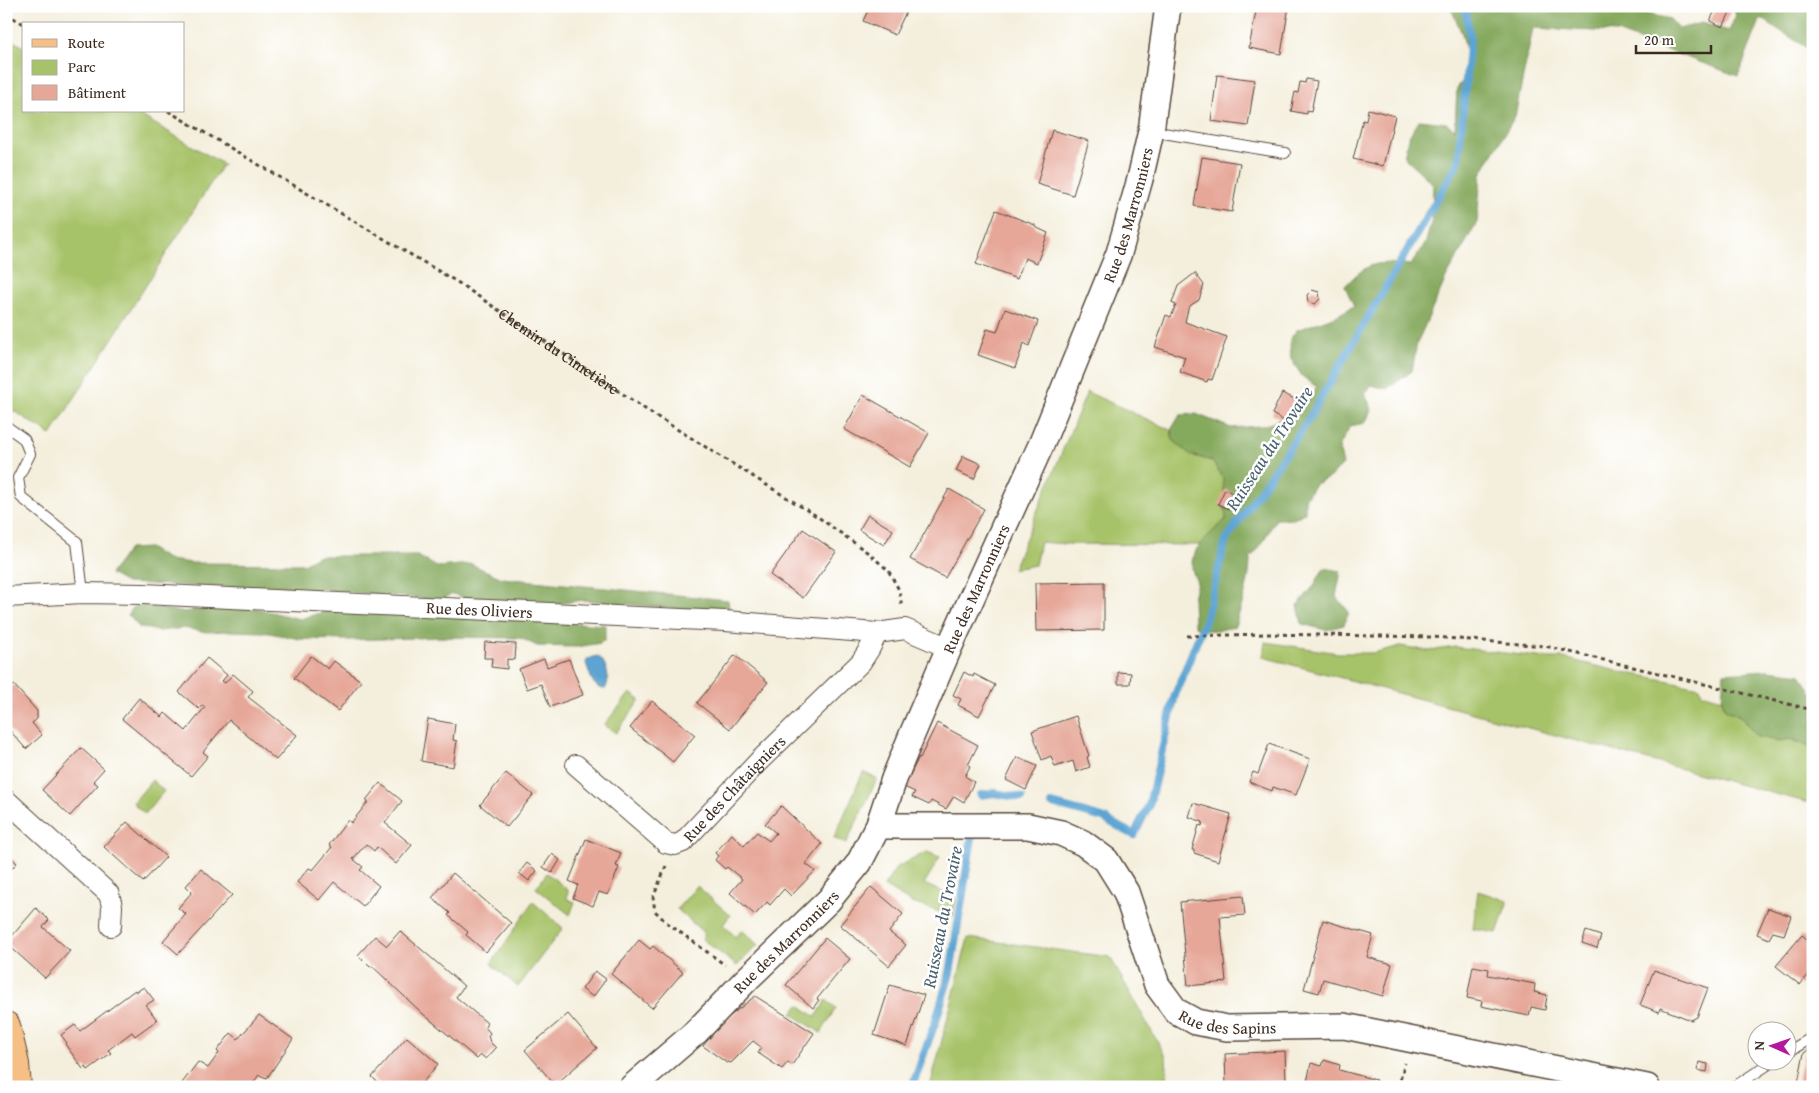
<svg xmlns="http://www.w3.org/2000/svg" width="1819" height="1093" font-family="'Gentium Book Plus',serif">
<rect width="100%" height="100%" fill="#fff"/>
<filter id="ink" filterUnits="userSpaceOnUse"><feTurbulence type="fractalNoise" baseFrequency=".02" numOctaves="2"/><feDisplacementMap in="SourceGraphic" scale="10" xChannelSelector="R" yChannelSelector="G"/><feConvolveMatrix kernelMatrix="1 2 1 2 8 2 1 2 1" color-interpolation-filters="sRGB"/></filter>
<filter id="wash" filterUnits="userSpaceOnUse"><feTurbulence type="fractalNoise" baseFrequency=".0096" numOctaves="4" result="noise"/><feDisplacementMap in="SourceGraphic" scale="20" xChannelSelector="R" yChannelSelector="G"/><feGaussianBlur stdDeviation="1.12" result="paint"/><feColorMatrix in="noise" values="0 0 0 0 0 0 0 0 0 0 0 0 0 0 0 0 0 1.4 0 .05"/><feComposite in="paint" operator="in"/></filter>
<g filter="url(#wash)">
<rect width="100%" height="100%" fill="#f4efdd"/>
<path fill="#a7c369" stroke="#717644" d="M6,37L24,47V111H133L223,164L51,435L6,406Z
M1087,392L1171,430L1173,440L1191,455L1212,461L1223,478L1226,519L1200,545L1065,544L1040,542L1035,565L1013,569Z
M1265,642L1338,653H1373L1401,646L1429,651L1455,647L1546,658H1563L1613,670L1700,687L1702,693L1722,699L1725,709L1740,716L1757,737L1780,741L1790,739L1813,748V804L1263,657Z
M630,693L640,700L616,733L604,725Z
M863,772L877,779L846,844L834,838Z
M152,780L164,791L145,814L133,803Z
M927,852L940,857L924,884L956,898L953,916L912,903L884,886L897,867Z
M547,873L568,890L567,899L575,902L570,915L536,888Z
M697,886L730,915L723,925L736,937L742,930L758,945L737,966L702,939L705,934L677,909Z
M1478,891L1508,901L1497,933L1473,929Z
M533,902L563,928L518,987L491,964Z
M968,938L1110,957L1166,1057L1168,1087H930Z
M826,1000L836,1008L821,1033L792,1014L799,1005L816,1017Z"/>
<path fill="#85a95d" stroke="#606a3e" d="M1450,6H1633L1642,13L1670,19L1679,29L1702,23L1729,31L1736,15L1732,6H1813V52L1761,18L1738,76L1617,32L1533,28L1515,116L1481,174L1477,222L1445,280L1417,343L1412,371L1387,389L1371,385L1365,395L1372,409L1365,423L1350,426L1339,447L1343,465L1330,477L1315,484L1305,499V512L1294,519H1276L1259,548L1250,558C1250,582 1242,604 1235,626L1217,631L1198,629L1194,625L1193,598L1197,582C1181,553 1207,538 1226,519L1223,478L1212,461L1191,455L1173,440L1171,430L1180,415L1196,414L1231,428L1261,426L1272,423L1303,405L1317,387L1302,376L1291,359L1290,339L1297,330L1336,316L1354,306L1345,286C1370,260 1376,262 1411,265L1426,242L1432,219L1433,184L1404,157L1408,138L1419,120L1446,123L1455,129L1457,88L1470,72L1463,36Z
M149,548L169,560L192,563L303,564L318,556H418L437,567L471,564L502,578L728,600L729,611L679,609L583,600L548,605L524,601L478,602L453,594L439,600L319,589L308,593H279L268,587H215L126,583L110,574L129,549Z
M1324,568L1341,571L1336,596L1349,612L1344,625L1326,630L1302,624L1298,605L1313,587Z
M139,605L181,612L246,606L300,619L333,609L605,625V639L601,643L576,647L537,646L521,638L444,637L349,640L300,639L264,632L229,631L206,632L183,628L159,631L139,627L128,615L131,609Z
M1768,670L1801,674L1813,695V748L1790,739L1780,741L1757,737L1740,716L1725,709L1722,699L1724,673Z"/>
<path fill="#5da4d3" stroke="#4c6778" d="M597,656C607,661 611,681 605,689C592,689 590,673 586,663L588,659Z"/>
<g fill="none" stroke-linecap="round" stroke-linejoin="round">
<path stroke="#5da4d3" stroke-width="8" d="M981,795L994,793L1022,798
M1052,804L1103,818L1134,835L1149,805L1175,695L1205,621L1226,540L1307,422L1458,163L1470,37L1465,6
M912,1087L936,1020L950,973L972,837"/>
</g>
<g id="blocks">
<path fill="#e6a799" d="M870,6H904L908,8L895,35L863,21Z
M1257,6H1289L1281,54L1249,48Z
M1717,6H1733L1723,27L1710,21Z
M1217,75L1255,80L1248,126L1211,121Z
M1306,79L1317,81L1311,112L1307,111V114L1291,111L1295,92L1298,93L1300,82L1305,83Z
M1368,109L1395,116L1383,166L1353,159L1363,120L1366,121Z
M1052,130L1089,141L1073,195L1037,184Z
M1202,157L1240,163L1232,212L1194,206Z
M996,210L1035,225V227L1048,233L1037,263L1025,258L1017,279L976,264Z
M1195,273L1204,285L1199,300L1191,305L1188,309L1185,322L1227,337L1212,380L1208,379L1207,382L1180,372L1185,357L1155,347L1166,315L1171,317L1176,305L1172,303L1178,286Z
M1312,290L1319,292L1320,299L1315,304L1308,302L1307,295Z
M1005,309L1038,321L1029,346L1024,343L1015,368L978,355L987,329L997,332Z
M1282,393L1299,401L1288,423L1272,414Z
M863,395L929,433L910,467L844,429Z
M963,456L981,464L974,479L956,471Z
M949,489L984,509L945,578L910,559Z
M1225,489L1235,495L1228,509L1218,504Z
M868,515L893,530L884,545L859,530Z
M803,529L836,552L803,598L770,575Z
M1104,582V630L1036,631L1035,583Z
M485,642L516,644L515,660L507,659V669L491,667L492,658H484Z
M735,655L768,682L730,729L697,703Z
M311,656L328,669L334,661L361,681L338,711L294,678Z
M207,658L227,675L222,681L225,683L233,674L253,691L248,697L297,735L276,760L229,720L203,752L208,756L191,776L122,719L139,698L162,717L165,713L186,731L205,707L202,705L199,709L179,692Z
M544,659L547,667L569,659L583,695L550,707L541,684L527,689L519,669Z
M964,672L973,677L974,674L995,685L979,716L958,705L961,699L953,695Z
M1118,672L1131,673L1130,684H1118Z
M14,685L37,711V719L32,723L42,735L26,749L6,726V692Z
M652,701L695,735L673,762L630,728Z
M1076,716L1089,756L1087,757L1090,767L1076,772L1073,761L1055,767L1051,756L1042,760L1032,731Z
M428,719L455,724L453,740L457,741L453,767L421,761Z
M937,723L978,745L968,765L970,766L965,776L974,782L964,802L954,796L946,809L931,801L929,805L912,797L915,792L904,787L919,757L920,758Z
M1269,744L1310,759L1296,795L1273,787L1272,791L1249,782L1253,772L1258,774Z
M81,748L104,769L93,781L98,785L70,816L42,790Z
M1017,757L1037,766L1026,790L1006,780Z
M506,773L533,795L507,827L480,805Z
M380,783L402,801L385,823L412,845L396,864L377,847L374,851L366,844L353,859L363,867L360,870L379,886L363,906L334,882L319,900L297,882L309,868L313,870L332,847L329,845L348,820L351,823L368,802L366,800Z
M1193,803L1231,814L1218,861L1194,853V850H1192L1199,825L1202,826L1203,822L1189,817Z
M781,806L822,844L806,864L815,871L791,896L784,889L770,905L767,902L755,915L730,893L742,879L727,867L725,869L715,860L718,856L715,853L732,834L744,846L757,832L769,841L776,833L765,824Z
M127,822L166,857L143,882L104,847Z
M586,839L621,853L616,866L619,867L608,895L599,892L593,906L573,898L578,885L569,881Z
M6,853L17,863L6,874Z
M552,854L560,860L552,873L543,867Z
M527,863L537,871L529,881L519,873Z
M201,869L232,895L178,954L163,941L186,914L178,908L192,892L186,886Z
M453,873L511,923L486,952L466,935L468,932L448,915L450,913L432,898Z
M871,887L903,914L889,932L906,945L889,966L840,925Z
M1243,896L1245,915L1220,917L1226,982L1188,986L1180,902Z
M36,908L49,920L43,927L70,951L45,978L6,943Z
M1768,908L1791,916L1784,935L1773,932L1769,939L1757,934Z
M1323,920L1373,935L1367,957L1392,964L1383,996L1323,979L1319,993L1304,989Z
M400,931L464,986L456,997L487,1023L485,1027L490,1033L488,1036L490,1042L496,1048L486,1059L481,1055L477,1059L422,1013L371,965L370,967L358,955L375,936L387,946Z
M1586,931L1601,936L1597,948L1582,943Z
M1802,935L1813,944V969L1800,985L1776,966Z
M825,938L850,959L817,999L819,1000L813,1008L786,985Z
M639,940L650,949L653,946L683,972L652,1008L611,974Z
M1473,966L1489,969L1488,975L1535,984L1534,992L1547,995L1545,1010L1531,1007L1529,1016L1481,1006L1482,1001L1467,998Z
M1654,970L1708,988L1697,1017L1691,1020L1660,1008L1659,1012L1640,1005Z
M595,971L606,979L593,997L582,989Z
M890,985L924,995L907,1046L874,1035Z
M144,987L154,1000L146,1005L157,1020L135,1036L132,1032L108,1050L111,1053L88,1070L86,1067L83,1069L65,1044L67,1043L61,1035L75,1025L80,1031L135,990L136,992Z
M755,996L814,1033L792,1065L788,1062L782,1069L758,1053L761,1047L753,1041L731,1063L729,1062L727,1063L703,1046L724,1021Z
M568,1014L597,1048L555,1085L525,1050Z
M259,1015L293,1039L267,1078L259,1075L250,1087H179L198,1062L208,1068L219,1053L217,1051L231,1033L238,1039Z
M407,1037L438,1064L419,1087H383L372,1077Z
M1810,1049H1813V1087H1797L1804,1053Z
M1285,1051L1286,1081L1254,1083L1255,1087H1239V1084L1226,1085L1225,1054Z
M1324,1060L1340,1065L1339,1070L1376,1080L1374,1087H1306L1311,1063L1322,1066Z
M1699,1062L1708,1064L1707,1072L1697,1070Z"/>
</g>
</g>
<g filter="url(#ink)">
<use href="#blocks" fill-opacity="0" stroke="#57483b" stroke-width="1"/>
<g fill="none" stroke-linecap="round" stroke-linejoin="round">
<g stroke="#57483b" stroke-width="12">
<path id="service" d="M1151,131L1285,153
M6,426L24,439L30,454L18,478L21,497L77,542L83,593
M1786,1053L1813,1037
M1734,1087L1775,1060"/>
</g>
<g stroke="#57483b" stroke-width="22">
<g id="minor">
<path id="s2" d="M6,597L83,593L143,594L725,621L877,633L905,629L949,648"/>
<path id="s3" d="M576,765L666,843L675,845L683,842L759,761L861,662L870,648L877,633"/>
<path d="M6,800L109,894L112,906L111,926"/>
</g>
</g>
<g stroke="#57483b" stroke-width="28">
<g id="tertiary">
<path id="s4" d="M879,824L888,826H1028L1061,833L1083,843L1106,860L1126,892L1157,985L1176,1011L1196,1022L1227,1028L1344,1026L1647,1087"/>
<path id="s5" d="M632,1087L696,1032L746,980L829,900L859,863L879,824L894,779L911,737L949,648L1041,445L1119,253L1140,179L1151,131L1168,6"/>
</g>
</g>
<g stroke="#57483b" stroke-width="30">
<path id="primary" d="M6,1026L15,1064L17,1087"/>
</g>
<g stroke="#57483b" stroke-width="3" stroke-dasharray="4 4" stroke-linecap="butt">
<path d="M6,11L10,6"/>
<path d="M6,14L24,24"/>
<path id="s1" d="M168,111L457,282L651,413L818,517L867,552L888,570L899,590L902,607"/>
<path d="M1187,636L1266,634L1433,637L1545,646L1813,710"/>
<path d="M666,866L653,898L655,911L666,922L725,965"/>
<path d="M1398,1087L1405,1063"/>
</g>
<use href="#service" stroke="#fff" stroke-width="10"/>
<use href="#minor" stroke="#fff" stroke-width="20"/>
<use href="#tertiary" stroke="#fff" stroke-width="25"/>
<use href="#primary" stroke="#f5bf86" stroke-width="28"/>
</g>
</g>
<g text-anchor="middle" dominant-baseline="central" stroke-width="5" stroke-linejoin="round" paint-order="stroke">
<g font-size="16" fill="#3b2a1e" stroke="#fff">
<text stroke="none"><textPath href="#s5" startOffset="1022">Rue des Marronniers</textPath></text>
<text stroke="none"><textPath href="#s1" startOffset="459">Chemin du Cimetière</textPath></text>
<text stroke="none"><textPath href="#s5" startOffset="618">Rue des Marronniers</textPath></text>
<text stroke="none"><textPath href="#s2" startOffset="474">Rue des Oliviers</textPath></text>
<text stroke="none"><textPath href="#s3" startOffset="211">Rue des Châtaigniers</textPath></text>
<text stroke="none"><textPath href="#s5" startOffset="212">Rue des Marronniers</textPath></text>
<text stroke="none"><textPath href="#s4" startOffset="458">Rue des Sapins</textPath></text>
</g>
<g font-size="18" font-style="italic" fill="#4a616f" stroke="#fff">
<text transform="translate(1269 448) rotate(-57)">Ruisseau du Trovaire</text>
<text transform="translate(942 917) rotate(-79)">Ruisseau du Trovaire</text>
</g>
</g>
<rect width="1819" height="1093" fill="none" stroke="#fff" stroke-width="25"/>
<rect x="22" y="22" width="162" height="90" fill="#ffffff" stroke="#b1aaa5"/>
<rect x="32" y="39" width="25" height="8" fill="#f5bf86" stroke="#b1aaa5"/>
<text x="68" y="48" font-size="15" fill="#3b2a1e">Route</text>
<rect x="32" y="60" width="25" height="15" fill="#a7c369" stroke="#b1aaa5"/>
<text x="68" y="72" font-size="15" fill="#3b2a1e">Parc</text>
<rect x="32" y="85" width="25" height="15" fill="#e6a799" stroke="#b1aaa5"/>
<text x="68" y="98" font-size="15" fill="#3b2a1e">Bâtiment</text>
<g transform="translate(1772 1046) rotate(272)"><circle r="24" fill="#ffffff" stroke="#b1aaa5"/>
<path d="M0-4L9 19L0 12L-9 19Z" fill="#b5179e"/>
<text y="-8" font-size="14" font-weight="bold" text-anchor="middle" fill="#3b2a1e">N</text>
</g>
<path d="M1636 45v8h75v-8" fill="none" stroke="#3b2a1e" stroke-width="2.5"/>
<text x="1644" y="45" font-size="15" fill="#3b2a1e" stroke="#ffffff" stroke-width="4" paint-order="stroke">20 m</text>
</svg>
